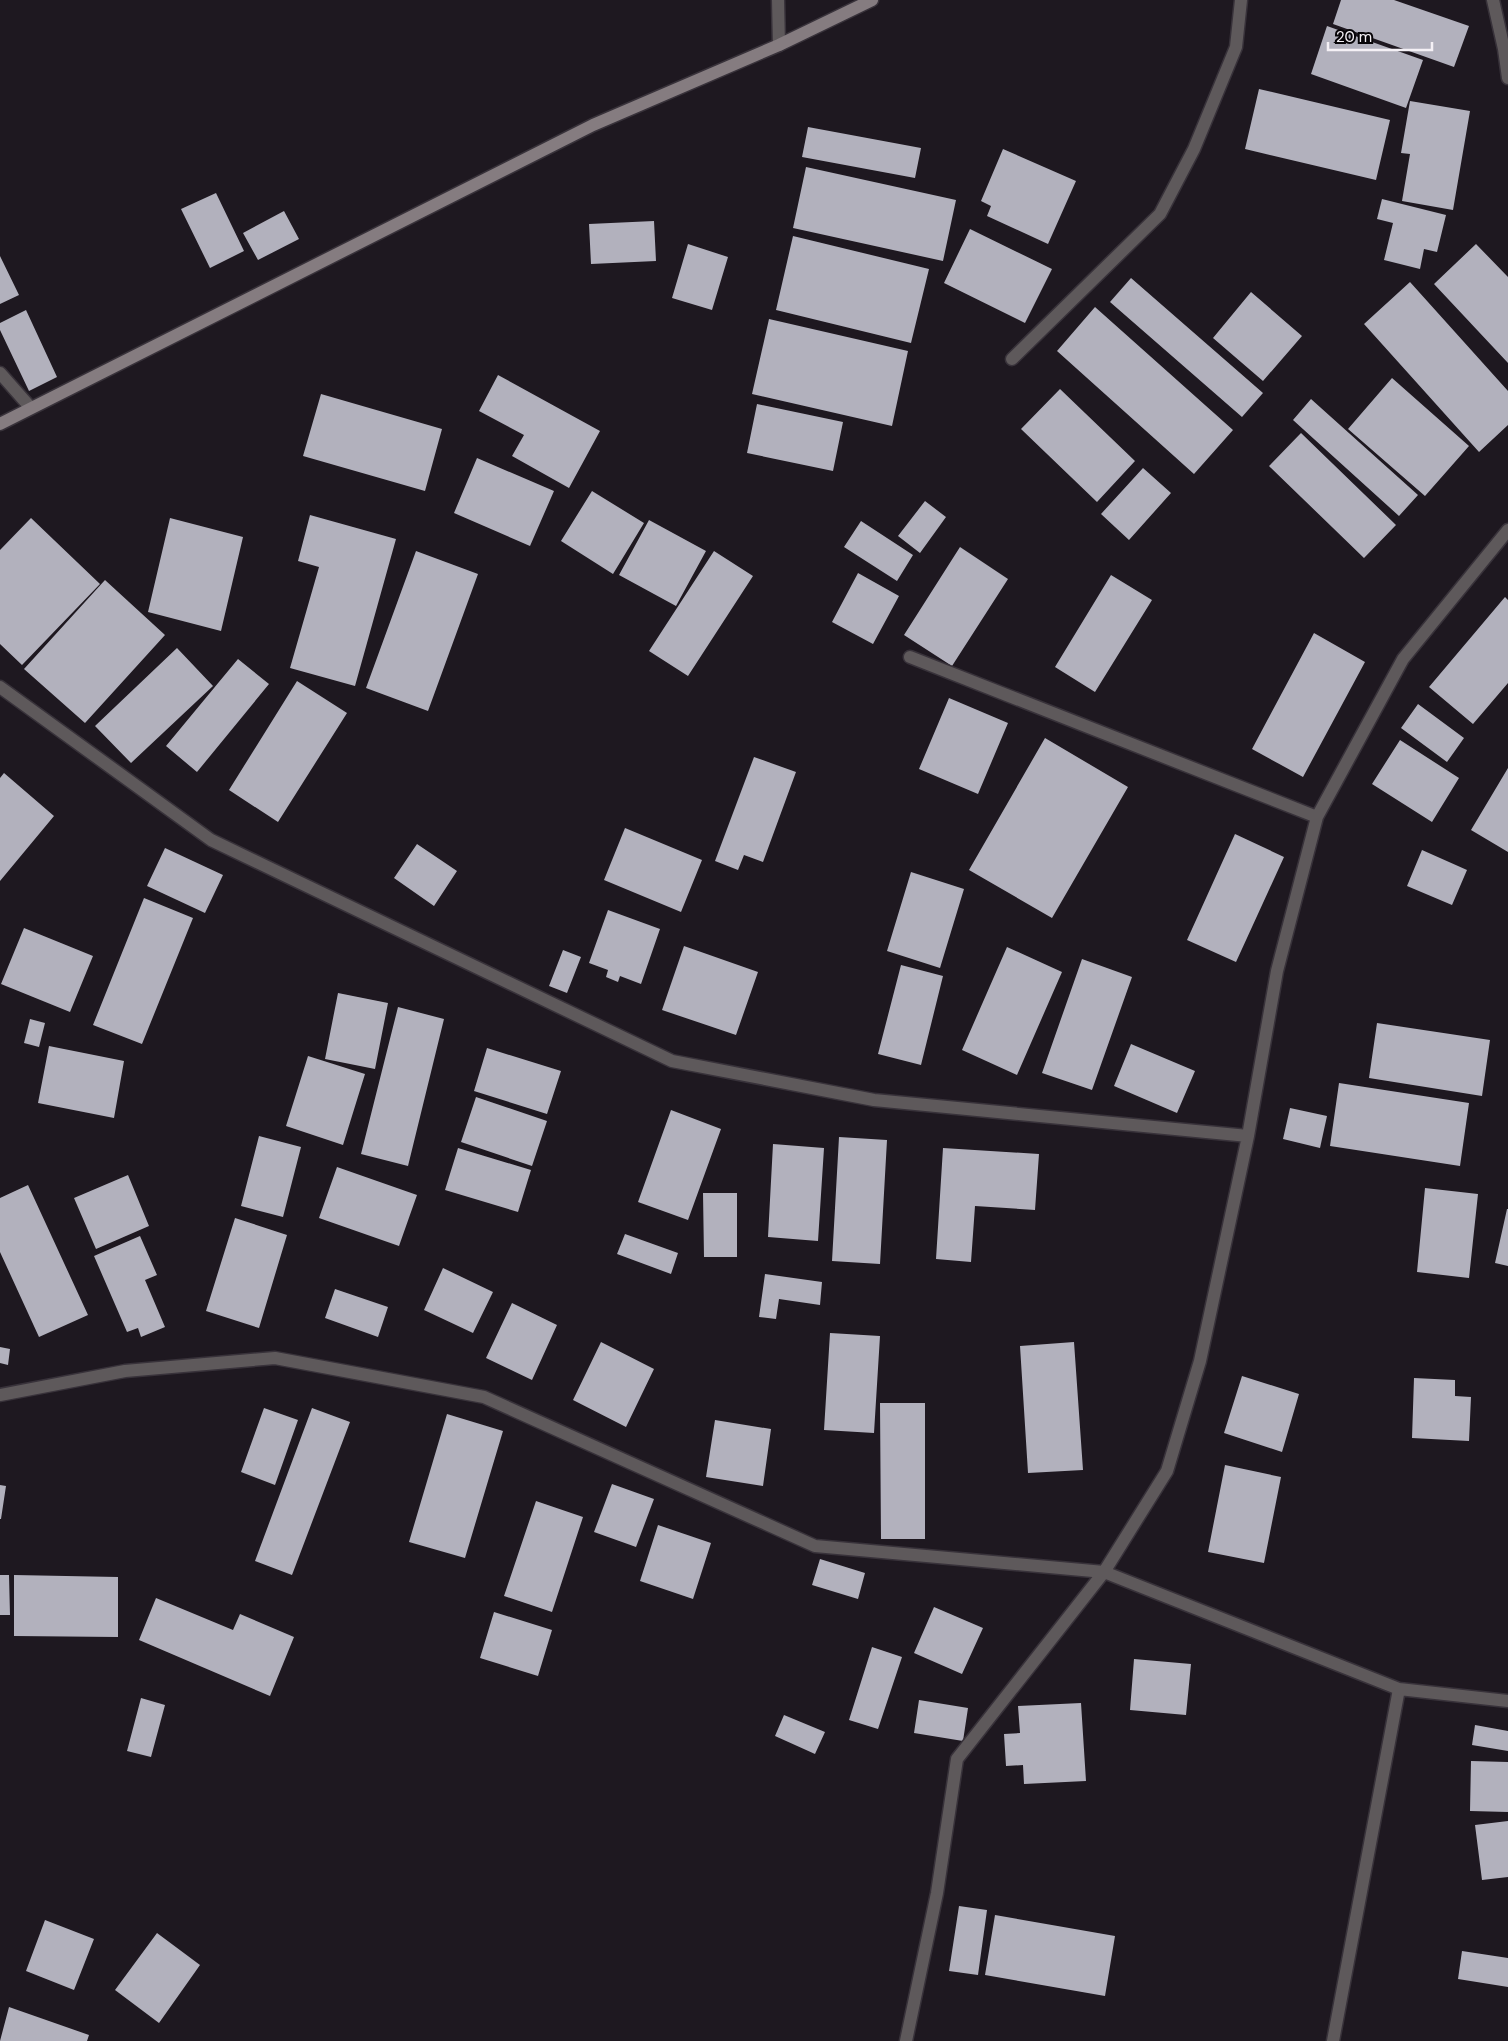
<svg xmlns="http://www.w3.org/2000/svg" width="1508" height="2041" font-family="'DM Sans',sans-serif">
<rect width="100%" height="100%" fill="#1e1820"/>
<path fill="#b2b1bd" d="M1341,0H1394L1469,26L1454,67L1333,24Z
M1327,26L1423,60L1406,108L1311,74Z
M1259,89L1390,120L1376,180L1245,149Z
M1410,101L1470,111L1453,210L1402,201L1410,154L1401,153Z
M808,127L921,148L915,178L802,157Z
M1003,149L1076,181L1048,244L987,216L991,206L981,201Z
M806,167L956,200L943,261L793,228Z
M216,193L244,251L210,268L181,209Z
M1382,199L1446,215L1437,252L1424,249L1420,269L1384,260L1393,223L1377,219Z
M284,211L299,239L258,260L243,233Z
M654,221L656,261L591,264L589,224Z
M970,229L1052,269L1025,323L944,283Z
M793,236L929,269L911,343L776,310Z
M688,244L728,257L712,310L672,298Z
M1476,244L1508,277V363L1434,284Z
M0,256L19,295L0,304Z
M1131,278L1263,393L1242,417L1110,302Z
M1410,282L1508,391V425L1479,452L1364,324Z
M1251,292L1302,336L1263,381L1213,338Z
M1095,307L1233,430L1194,474L1057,351Z
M26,310L57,377L29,391L0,330V323Z
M769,319L908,351L892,426L752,394Z
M498,375L600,431L569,488L512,456L524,435L479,411Z
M1392,378L1469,446L1425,496L1348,429Z
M1060,389L1135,461L1097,502L1021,429Z
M321,394L442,429L425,491L303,456Z
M1311,399L1418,495L1399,516L1293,420Z
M757,404L843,422L833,471L747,453Z
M1301,433L1396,525L1364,558L1269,466Z
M477,458L554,491L530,546L454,513Z
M1143,468L1171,493L1129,540L1101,514Z
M592,491L644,523L613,574L561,541Z
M925,501L946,517L920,553L898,536Z
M310,515L396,539L355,686L290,668L319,567L298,561Z
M31,518L100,584L22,665L0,644V550Z
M170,518L243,537L221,631L148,612Z
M649,520L706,551L676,606L619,575Z
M861,521L913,555L897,581L844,547Z
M960,547L1008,579L952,666L904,635Z
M416,551L478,574L428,711L366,688Z
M714,551L753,576L688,676L649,651Z
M858,573L899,596L873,644L832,622Z
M1111,575L1152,600L1095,692L1055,667Z
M105,580L165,635L85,723L24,669Z
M1505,597L1508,600V683L1473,724L1429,687Z
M1314,633L1365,662L1303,777L1252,749Z
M177,648L213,686L131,763L95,726Z
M238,659L269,684L197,772L166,746Z
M297,681L347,713L278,822L229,790Z
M949,698L1008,723L978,794L919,769Z
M1418,704L1464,738L1447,762L1401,728Z
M1045,738L1128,787L1052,918L969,870Z
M1400,740L1459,778L1432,822L1372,784Z
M754,757L796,772L763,862L744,855L738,870L715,861Z
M1508,768V852L1471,830Z
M4,773L54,816L0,881V778Z
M625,828L702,860L681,912L604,880Z
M1235,834L1284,857L1236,962L1187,940Z
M417,844L457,871L434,906L394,878Z
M165,848L223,875L205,913L147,886Z
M1422,850L1467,870L1452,905L1407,886Z
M911,872L964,889L940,968L887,951Z
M144,898L193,918L142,1044L93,1025Z
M608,910L660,929L641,984L620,976L618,982L606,977L608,970L589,963Z
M24,928L93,956L70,1012L1,984Z
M684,946L758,972L736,1035L662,1010Z
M1007,947L1062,972L1017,1075L962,1050Z
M563,950L581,957L567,993L549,986Z
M1082,959L1132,977L1092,1090L1042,1073Z
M901,965L943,976L921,1065L878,1054Z
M338,993L388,1003L375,1069L325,1059Z
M398,1007L444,1019L408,1166L361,1154Z
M30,1019L45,1023L39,1047L24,1043Z
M1377,1023L1490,1040L1482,1096L1369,1078Z
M1131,1044L1195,1071L1177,1113L1114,1086Z
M49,1046L124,1061L114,1118L38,1103Z
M487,1048L561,1071L547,1114L474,1091Z
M308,1056L365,1074L343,1145L286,1126Z
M1339,1083L1469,1103L1460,1166L1330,1146Z
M476,1097L547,1121L532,1166L461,1142Z
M1290,1108L1327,1116L1320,1148L1283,1139Z
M671,1110L721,1129L688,1220L638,1202Z
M259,1136L301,1147L283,1217L241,1206Z
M839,1137L887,1140L880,1264L832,1261Z
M773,1144L824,1148L818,1241L768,1237Z
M458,1148L531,1170L518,1212L445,1190Z
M943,1148L1039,1154L1035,1210L975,1206L971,1262L936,1259Z
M337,1167L417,1195L399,1246L319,1218Z
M128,1175L149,1226L96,1249L74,1198Z
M28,1185L88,1315L39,1337L0,1252V1198Z
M1425,1188L1478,1194L1469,1278L1417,1272Z
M703,1193H737V1257H704Z
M1507,1209H1508V1266L1495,1263Z
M235,1218L287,1235L259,1328L206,1311Z
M625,1234L678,1253L671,1274L617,1254Z
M140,1236L157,1275L145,1280L165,1327L141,1337L138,1328L127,1332L94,1256Z
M443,1268L493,1292L473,1333L424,1310Z
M765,1274L822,1282L820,1305L779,1299L776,1319L759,1317Z
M335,1289L388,1307L378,1337L325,1318Z
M512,1303L557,1325L532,1380L486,1358Z
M830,1333L880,1336L874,1433L824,1430Z
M601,1342L654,1369L626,1427L573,1400Z
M1074,1342L1083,1470L1028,1473L1020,1346Z
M0,1347L10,1349L8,1365L0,1363Z
M1242,1376L1299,1394L1282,1452L1224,1433Z
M1414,1378L1455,1380V1396L1471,1397L1469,1441L1412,1438Z
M880,1403H925V1539H881Z
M264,1408L298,1420L275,1485L241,1472Z
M312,1408L350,1422L292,1575L255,1561Z
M447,1414L503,1431L465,1558L409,1542Z
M715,1420L771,1429L763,1486L706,1477Z
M1225,1465L1281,1477L1264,1563L1208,1552Z
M612,1484L654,1499L636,1547L594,1532Z
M0,1485L6,1486L1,1519H0Z
M536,1501L583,1517L552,1612L504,1596Z
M658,1525L711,1543L693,1599L640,1581Z
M820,1559L865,1573L858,1599L812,1585Z
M0,1575H9L10,1615H0Z
M14,1575L118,1577V1637L14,1636Z
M156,1598L233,1630L240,1614L294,1637L270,1696L139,1640Z
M934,1607L983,1628L962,1674L914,1653Z
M494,1612L552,1630L538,1676L480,1658Z
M872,1647L902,1657L878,1729L849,1720Z
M1134,1659L1191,1664L1186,1715L1130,1710Z
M141,1698L165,1705L151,1757L127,1751Z
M919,1700L968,1708L963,1741L914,1733Z
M1081,1703L1086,1781L1024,1784L1023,1765L1006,1766L1004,1734L1020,1733L1018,1706Z
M784,1715L825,1732L815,1754L775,1736Z
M1475,1725L1508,1731V1751L1472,1745Z
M1471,1761L1508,1762V1812L1470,1811Z
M1508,1821V1877L1482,1880L1475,1825Z
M959,1906L987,1910L978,1975L949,1971Z
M995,1915L1115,1936L1105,1996L985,1975Z
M45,1920L94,1939L74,1990L26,1971Z
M157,1933L200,1965L159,2023L115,1990Z
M1462,1951L1508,1958V1987L1458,1979Z
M9,2007L89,2035L87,2041H0Z"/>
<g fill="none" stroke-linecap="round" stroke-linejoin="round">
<g stroke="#38323a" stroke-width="15">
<path id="street" d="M778,0L779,45
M1493,0L1504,49L1508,78
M1012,359L1160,214L1194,149L1236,47L1241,0
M0,373L30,407
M910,657L1317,817
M0,687L211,840L672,1061L874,1100L1248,1136
M0,1395L125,1371L275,1358L484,1397L815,1546L1104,1572L1399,1689L1508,1701
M906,2041L937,1893L957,1759L1104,1572L1167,1471L1200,1361L1248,1136L1277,971L1317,817L1403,659L1508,530
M1333,2041L1399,1689"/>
</g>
<g stroke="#38323a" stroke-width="15">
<path id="secondary" d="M0,424L593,125L779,45L872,0"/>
</g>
<use href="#street" stroke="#5e595b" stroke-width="12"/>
<use href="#secondary" stroke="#857c80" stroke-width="12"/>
</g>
<path d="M1328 42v8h104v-8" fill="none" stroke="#f5f1f6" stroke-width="2.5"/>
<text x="1336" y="42" font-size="15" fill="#f5f1f6" stroke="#070508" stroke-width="4" paint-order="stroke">20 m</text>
</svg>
